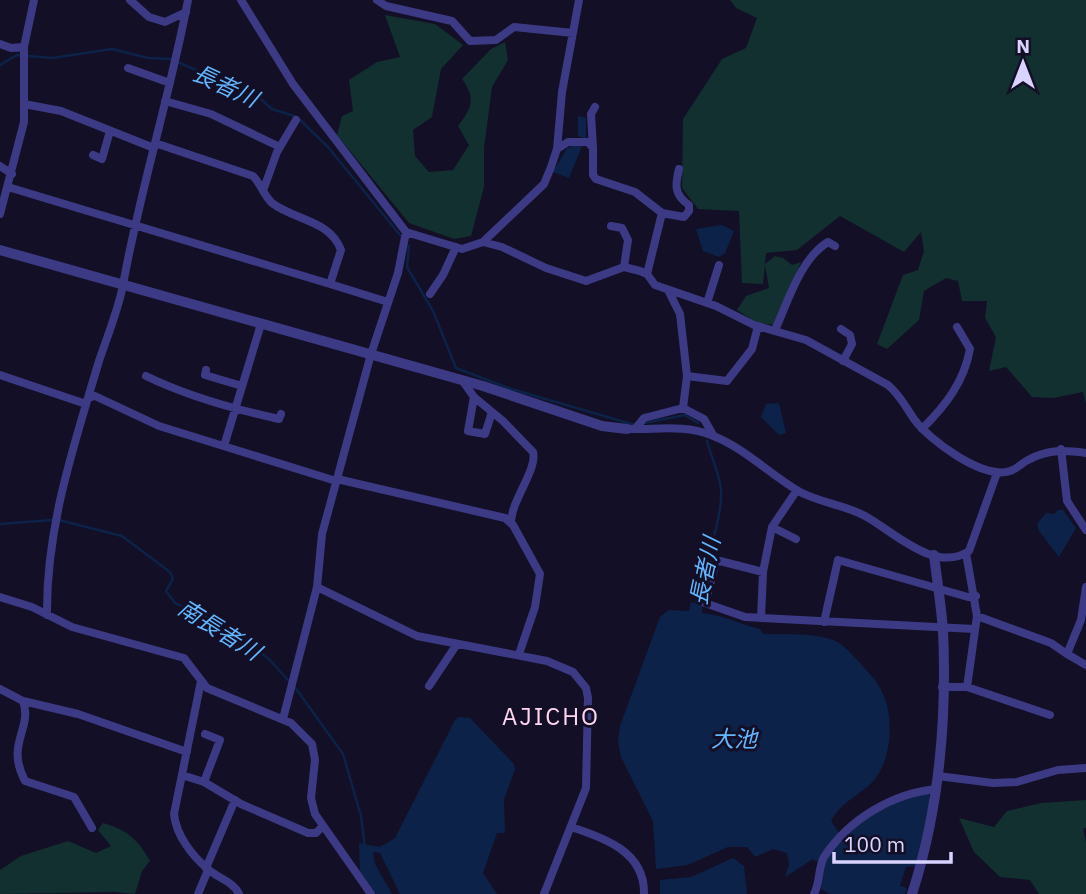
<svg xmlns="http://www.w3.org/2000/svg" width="1086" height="894" font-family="'IBM Plex Sans','Noto Sans JP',sans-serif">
<rect width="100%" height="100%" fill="#130f26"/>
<path fill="#12302f" d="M730,0H1086V404L1083,392L1053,398L1032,397L1006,367L989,371L996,337L985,318L987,301H962L958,281L946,278L924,291L919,320L887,349L877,344L903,275L918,270L924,251L921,232L904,252L840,216L797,250L766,253L765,264L775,256L783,258L792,265L801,262L774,325L757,323L737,310L746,296L769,288L765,265L763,284L742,283L739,211L698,209L682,188L683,119L722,59L746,48L757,18L736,8Z
M385,15L435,24L463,45L441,69L432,117L413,130L415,156L429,172L453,170L469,145L458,126C472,107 476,99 462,79L491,49L505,42L508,60L492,87L484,148V187L471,236L454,239L409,223L337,135L342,116L353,111L349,80L377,62L400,57Z
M1086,800V828L1083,829L1086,842V894H1039L1030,880L1000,877L974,852L959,818L994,827L1007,811L1041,803Z
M103,823C127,830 138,839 150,861L142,871L135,894L115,892L0,894V870L21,856L68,841L96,853L111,846L98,830Z"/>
<path fill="#0c2248" d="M578,116L586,118V139L578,136Z
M578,144L582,146L569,178L553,172L567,148Z
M722,225L734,231L725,253L719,257L703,251L696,229Z
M779,403L786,433L779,435L761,417L766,404Z
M1058,510H1063L1076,528L1059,557L1039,531L1037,524L1046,513L1054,514Z
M691,602L702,605V613C723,615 740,624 760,629L763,634C785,635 812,632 833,640C845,645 852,655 861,664C866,671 874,677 878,685C894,708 893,749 879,773C867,794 843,798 831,821L839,833L817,862L813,859L785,877L789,864L787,853L773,849L755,857L747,847H728L688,865L656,869L653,821L621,757L618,742L620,726L660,617L669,610L689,611Z
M459,717L470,718L514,764L515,770L504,799L505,833H497L483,873L497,894H400L380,853L373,852L375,864L392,894H376L360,872L359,843L380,847L395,838L455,720Z
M929,793C934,815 922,844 915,866L906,867L900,886L907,888L905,894H830L821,889C822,880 822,869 825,861C839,829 896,797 929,793Z
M733,858L744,866L747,894H660V880L691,877Z"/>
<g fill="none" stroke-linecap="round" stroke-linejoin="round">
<path stroke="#0c2248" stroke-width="2.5" d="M0,65L17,55L52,58L112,49L148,58L170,59L256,95L272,109L297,117L328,147L400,235
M409,246L407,267L433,311L456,368L511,389L635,425
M644,423L685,415L698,423
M59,520L122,536L170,572L173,579L166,591L175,603L213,620L268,658L297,690L343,754L361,816L365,848
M0,524L52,520
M696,606C700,569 723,525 721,489C719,472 711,457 707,441"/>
<path stroke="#3d3a85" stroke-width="8" d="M130,0L149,17L165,22L186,12
M241,0L293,84L406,232L462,249L483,242L502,247L546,268L586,281L624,267L640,271L647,274L655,285L716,306L754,325L806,340L888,385C900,395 905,406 914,419C929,440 983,480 1010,471C1017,469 1022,463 1028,460C1048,449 1065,450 1086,453
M377,0L386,6L452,21L470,41L496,40L514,27L573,33
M0,44L11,48L24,47
M128,68L170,83
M165,101L211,114L280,147
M24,104L61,111L154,148
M155,143L253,176C261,184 264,196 272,203C296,221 330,220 341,250L330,284L388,302
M593,148L591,114L595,107
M557,149L568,142H588L593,148V175L596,179L635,192L662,213L647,274
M93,155L102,159L110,131
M0,166L12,174
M8,187L330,284
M264,188L277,152L296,120
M662,213L684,217L689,211V205C674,195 675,185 679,169
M0,214L24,122V47L34,0
M611,226L622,228L628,240L624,267
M483,242L544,184L551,167L557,149L562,92L579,0
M668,290L680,314L687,376
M430,294L443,275L456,247
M707,303L719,265
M841,329L850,335L852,344L843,361
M775,330C788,302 800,259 828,242L835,246
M206,370L205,375L242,386
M0,375L86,404
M146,376C189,397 233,409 279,419L281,414
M462,380L474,397L503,421L533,452C538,469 511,500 511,523
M474,397L468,431L485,434L492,412
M88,398L95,396L159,426L336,481
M683,408L687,376L727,381L752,349L758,326
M627,429C655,430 684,424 711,435C745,448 769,474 800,492C821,503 845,505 865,516C893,531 935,574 969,551L997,473
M635,429L644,418L683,408L704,419L713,435
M922,429C946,405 964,382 970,349L957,327
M224,446L261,324
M1061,449L1067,501L1086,530
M337,479L505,518L513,525L540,574L535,607L519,654
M797,490L772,527L763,572L720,561L716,563L705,603L745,617L974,629
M772,527L796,539
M966,553L977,616L967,687
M317,587L417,636L547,661L573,672L586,688L588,698L586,788L544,894
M0,597L32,607L72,627L184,658L207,688L291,723L312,744L315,760L311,798L315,814L371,894
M47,615C46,527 74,445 99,361C107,337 118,311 123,285C140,189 170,96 188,0
M977,616L1051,643L1067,654L1081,620L1086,587
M761,618L763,572
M824,622L838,560L968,597L976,596
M1067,654L1086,665
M201,681L174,814C176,835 192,856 209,870C218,878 234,882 239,894
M429,686L457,644
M942,687H967L1050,715
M0,689L23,701C33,729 5,743 25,781L74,797L92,828
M23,701L78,714L187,752
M283,719L317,587L322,534L371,354L398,273L406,232
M182,775L204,782L241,804L308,833H316L322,827
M938,776L993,783L1017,782L1058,770L1086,768
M204,782L220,740L205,734
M571,827C605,838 645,852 644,894
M206,868L235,800
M198,894L208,870
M814,894C820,883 818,868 824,857C849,819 893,793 937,789"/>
<path stroke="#3d3a85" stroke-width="10" d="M0,250L483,386L602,426L627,429
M912,894C939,810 947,718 943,630C941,605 937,580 934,555"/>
</g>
<g text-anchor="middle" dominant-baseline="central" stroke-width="6" stroke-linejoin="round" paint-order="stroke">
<g font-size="23" font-style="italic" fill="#62b6ff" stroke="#130f26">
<text transform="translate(226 85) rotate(25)">長者川</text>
<text transform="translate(704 571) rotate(-78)">長者川</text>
<text transform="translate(220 629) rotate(32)">南長者川</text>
<text x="734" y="738">大池</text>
</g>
<g font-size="24" letter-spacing="2" fill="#ffd6f0" stroke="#130f26">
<text x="551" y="716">AJICHO</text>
</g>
</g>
<g transform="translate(1023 63)" stroke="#130f26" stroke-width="5" paint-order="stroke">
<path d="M0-5L12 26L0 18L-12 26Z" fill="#d9d4ff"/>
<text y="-10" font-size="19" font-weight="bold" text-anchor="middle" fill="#d9d4ff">N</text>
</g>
<path d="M834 852v10h117v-10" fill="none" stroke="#d9d4ff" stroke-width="3.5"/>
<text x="844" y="852" font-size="21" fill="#d9d4ff" stroke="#130f26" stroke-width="5" paint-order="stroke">100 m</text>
</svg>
